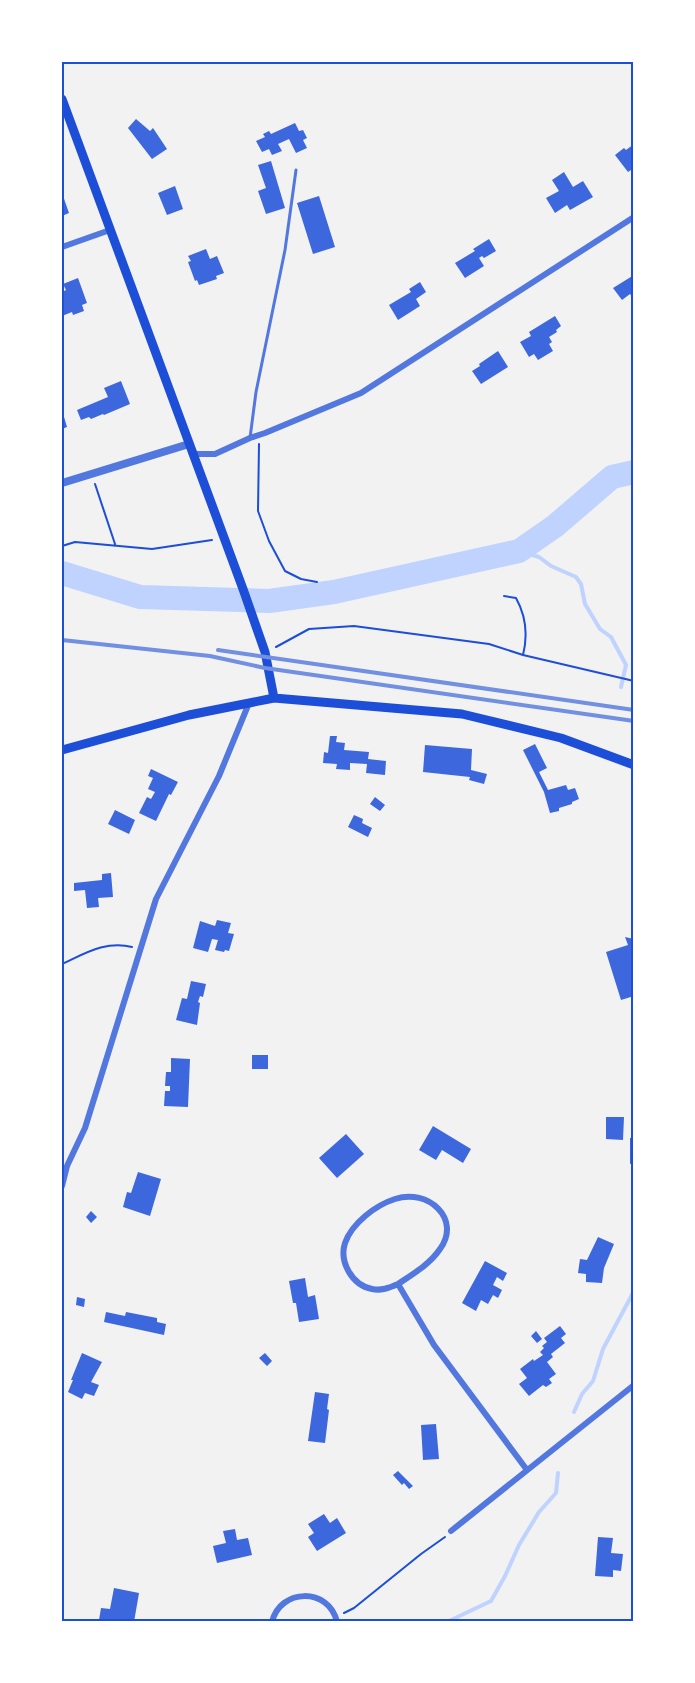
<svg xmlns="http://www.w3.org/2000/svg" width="695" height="1683" font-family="'Fira Sans Condensed',sans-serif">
<rect width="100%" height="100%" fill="#f2f2f2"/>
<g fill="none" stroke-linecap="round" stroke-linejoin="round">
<path stroke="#bfd3fe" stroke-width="4" d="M519,551L539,557L551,566L576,577L581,584L585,604L600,629L611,637L626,665L621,687
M574,1412L582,1394L593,1381L603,1349L634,1291
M447,1622L491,1601L505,1576L519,1545L539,1512L556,1493L558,1473"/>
<path stroke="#bfd3fe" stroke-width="24" d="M62,573L140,597L269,601L334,592L519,551L555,526L612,477L634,472"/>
</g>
<path fill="#3d67dc" d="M136,119L150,131L153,128L167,149L152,159L128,128Z
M295,123L299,131L303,130L307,138L303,140L307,148L296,153L289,139L278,144L282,151L272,155L269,149L262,152L256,141L265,137L263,134L269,131L271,134Z
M634,144V168L628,172L615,155L624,148L626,150Z
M271,161L285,208L266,214L258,191L266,188L258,165Z
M564,172L573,187L583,181L593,197L570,210L567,205L555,213L546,198L559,191L552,180Z
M175,186L183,209L167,215L158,193Z
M62,193L69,213L62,216Z
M319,196L335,247L313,254L297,203Z
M489,239L496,251L484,258L482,256L479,258L484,266L465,278L455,263L475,251L473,249Z
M206,249L210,259L217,256L224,273L216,276L217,279L199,285L197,280L195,281L188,262L191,261L188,256Z
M634,275V299L630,294L622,300L613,288Z
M78,278L87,303L82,305L84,311L73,315L72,312L62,316L63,297L62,292L66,290L63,284Z
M420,282L426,292L416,299L420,306L398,320L389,305L411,292L409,289Z
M555,316L561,326L556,330L557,332L549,337L552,342L549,344L553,351L538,360L534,354L529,357L520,342L531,336L529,332Z
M498,351L508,367L481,384L472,371L480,366L479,364Z
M121,381L130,404L104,415L103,414L91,419L89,417L81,420L77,410L108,397L104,388Z
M62,410L67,427L62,429Z
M330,736H337L336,742L345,743L344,750L369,752L368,759L386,761L385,775L366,773L367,764L350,763V770L336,769L337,764L323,763L324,752L328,753Z
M535,744L547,768L539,772L548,790L566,785L568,790L575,788L579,799L572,802V804L559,808V811L550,813L544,792L523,750Z
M425,745L472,749L471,770L487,774L484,784L469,780L470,777L423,772Z
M151,769L178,782L171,795L169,794L156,821L139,813L147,797L151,799L155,792L148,789L153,778L148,776Z
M375,797L385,805L380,811L370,804Z
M115,810L135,820L129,834L108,824Z
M354,815L363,819L362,823L372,828L368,837L348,827Z
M111,873L113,897L98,898L99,907L87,908L85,890L74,891V883L102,880V874Z
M217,920L231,923L228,933L234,934L229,951L225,950L224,952L215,950L218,940L212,939L208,952L193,948L200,921L215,926Z
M625,937L634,939V996L621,1000L606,952L628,945Z
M191,981L206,984L203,997L200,996L198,1002L200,1003L197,1025L176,1020L182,998L187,999Z
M252,1055H268V1069H252Z
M171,1058L190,1059L188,1107L164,1106L165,1091H170V1086H165L166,1072H171Z
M606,1117H624L623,1140L606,1139Z
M433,1126L471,1149L463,1163L442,1150L436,1160L419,1150Z
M346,1134L364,1154L337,1178L319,1158Z
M634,1137V1163L630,1164V1138Z
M138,1172L161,1179L150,1216L123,1207L127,1192L131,1193Z
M91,1211L97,1217L91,1223L86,1217Z
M598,1237L614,1244L604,1268L602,1283L586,1282V1274L578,1273L580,1259L587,1260Z
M485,1261L507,1273L503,1281L497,1277L493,1285L502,1290L498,1298L493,1295L488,1304L481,1300L476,1311L462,1303Z
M305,1278L308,1297L315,1295L319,1319L299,1322L296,1303H293L289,1281Z
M77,1297L85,1299L84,1307L76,1305Z
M106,1312L125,1316L126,1312L157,1318V1322L166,1324L164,1335L104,1322Z
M560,1326L566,1334L561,1338L565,1343L551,1354L553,1357L547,1362L556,1374L549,1379L552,1383L546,1387L543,1385L529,1396L519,1384L527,1378L520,1369L533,1359L534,1361L543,1355L540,1352L544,1348L542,1346L547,1342L544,1338Z
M536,1331L542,1339L537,1343L531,1336Z
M82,1353L102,1362L91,1382L99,1385L94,1396L85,1393L82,1399L68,1392L73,1380H71Z
M265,1353L272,1361L267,1366L259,1358Z
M315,1392L329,1394L327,1409L329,1410L325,1443L308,1441Z
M436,1424L439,1459L423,1460L421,1425Z
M398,1471L413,1486L409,1489L404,1483L402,1485L393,1475Z
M324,1514L330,1523L337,1518L346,1533L317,1551L308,1537L314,1533L308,1524Z
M235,1529L237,1540L248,1538L252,1555L217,1563L213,1546L226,1543L223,1531Z
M598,1537L613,1538L611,1553L623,1554L621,1571L613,1570V1577L595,1576Z
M114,1588L139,1593L134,1622L99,1620L101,1608L110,1609Z"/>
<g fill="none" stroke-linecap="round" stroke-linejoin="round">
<path stroke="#1d4ed8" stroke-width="2" d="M259,444L258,511L269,541L285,571L301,579L317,582
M95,484L115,544
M62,546L75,542L152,549L212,540
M504,596L516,598C526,616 528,635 523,655
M276,647L309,629L354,626L489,644L523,655L634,681
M62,964C84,954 106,940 132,947
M344,1613L354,1608L421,1554L445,1537"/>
<path stroke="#5277de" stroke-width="3" d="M250,438L256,392L285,250L296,170"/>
<path stroke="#5277de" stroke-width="6" d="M62,247L110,230
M194,454H215L250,438L265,433L361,393L634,217
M62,1186L67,1166L85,1128L156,899L219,776L249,703
M398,1284C413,1274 430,1264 440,1249C462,1219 428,1188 395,1199C376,1205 352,1223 345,1243C339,1262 352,1285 372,1289C381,1291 389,1288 398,1284L434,1345L527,1470
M451,1531L634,1385
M272,1622C280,1588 329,1587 337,1622"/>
<path stroke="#5277de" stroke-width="8" d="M62,483L189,444"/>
<path stroke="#1d4ed8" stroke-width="9" d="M62,99L243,589L265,652L274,698
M62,750L189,715L274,698L462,714L561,738L634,765"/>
<path stroke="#7290e2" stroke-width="4" d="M62,640L210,656L265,668L634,721
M218,650L634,710"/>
</g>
<rect width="695" height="1683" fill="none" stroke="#ffffff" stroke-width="126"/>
<rect x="63" y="63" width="569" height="1557" fill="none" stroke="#1d4ed8" stroke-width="2"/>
</svg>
